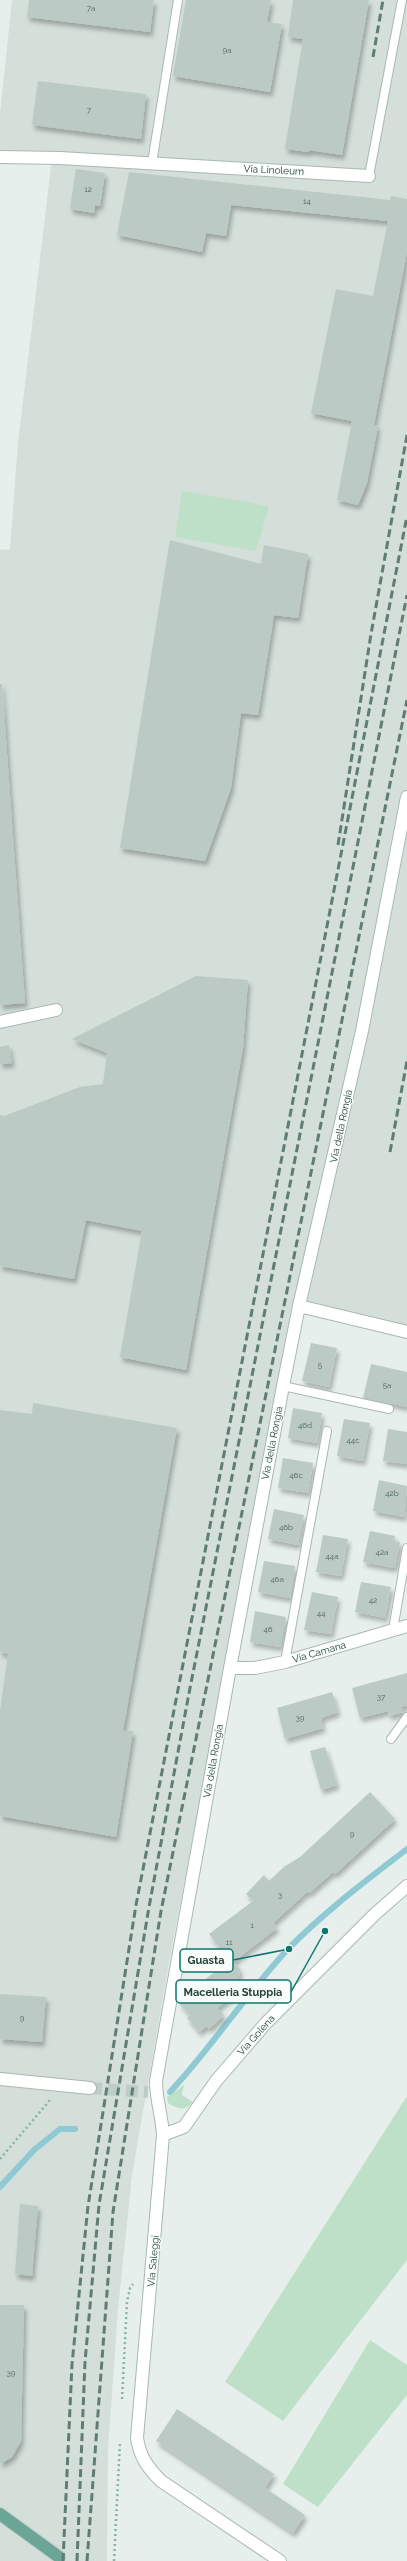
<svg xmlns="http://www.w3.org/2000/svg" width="407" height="2561" font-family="Raleway,sans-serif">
<defs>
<filter id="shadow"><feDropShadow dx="2.5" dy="4.5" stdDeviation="2" flood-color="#0004"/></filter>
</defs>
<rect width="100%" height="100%" fill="#e6efeb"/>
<path fill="#d4dfda" d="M12,0H407V1332L295,1307L170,1957L132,2175L118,2310L108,2450L107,2561H0V550L10,549L18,443L52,158L0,157V114Z"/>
<path fill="#bfe0c8" d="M182,491L269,506L256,551L175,537Z
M184,2085L182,2095L193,2102C184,2112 178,2109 168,2103L167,2097Z
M407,2096V2260L283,2421L225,2382Z
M370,2340L407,2365V2395L318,2507L283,2484Z"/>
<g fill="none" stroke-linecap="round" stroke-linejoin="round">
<path stroke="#8ec9d4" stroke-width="6" d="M170,2092C212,2047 246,1994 288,1949C324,1912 367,1880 407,1849
M0,2187L34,2150L60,2129H75"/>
</g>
<path fill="#bbcac4" filter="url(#shadow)" d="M29,0H154L150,32L27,17Z
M186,0H271L267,22L282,24L270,92L173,76Z
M293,0H369L342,155L309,150V152L285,149L303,39L288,37Z
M38,81L146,94L141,139L32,125Z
M76,169L105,173L100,206L95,205L94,213L70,209Z
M129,172L390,200L391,196L407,199V252L374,425L378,426L367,483L358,505L337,500L352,421L311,413L336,289L373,296L388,221L231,205L226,236L206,233L202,252L117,235Z
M170,540L261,564L264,545L308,554L298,618L274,615L258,715L241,713L231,788L205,861L120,848Z
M0,684H2L25,1003L0,1005Z
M196,976L248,980L243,1048L186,1370L120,1357L142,1231L86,1220L74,1279L0,1266V1115L4,1116L80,1087L103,1084L107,1053L72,1039Z
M9,1045L12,1063L0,1064V1047Z
M311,1343L337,1348L329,1387L302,1381Z
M371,1364L407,1372V1407L389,1403V1406L363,1398Z
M33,1403L177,1428L123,1731H133L116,1837L0,1816V1711L8,1654L0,1652V1410L32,1414Z
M293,1408L322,1413L317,1443L288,1438Z
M344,1419L370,1423L363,1461L337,1456Z
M388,1429L407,1432V1464L383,1461Z
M283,1458L313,1463L308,1493L278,1488Z
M379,1480L407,1486L404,1517L373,1511Z
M274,1509L304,1515L298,1545L268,1539Z
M370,1531L395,1536L394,1541L400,1542L395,1568L363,1562Z
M323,1535L348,1539L341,1576L316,1572Z
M264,1561L295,1566L290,1598L258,1592Z
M361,1582L391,1587L385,1618L355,1612Z
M312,1592L338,1597L331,1634L304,1630Z
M255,1611L286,1617L280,1647L250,1642Z
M407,1673V1705L401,1707L403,1712L389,1716L388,1711L360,1718L352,1688Z
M332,1692L338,1712L321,1718L323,1728L285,1739L277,1708Z
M325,1747L337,1785L321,1790L310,1751Z
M370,1792L395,1819L335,1874L333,1872L309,1893L308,1891L273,1923L277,1928L233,1962L240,1969L237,1993L217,2008L224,2015L209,2029L207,2026L199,2032L187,2018L190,2015L179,2003L181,2000L177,1995L190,1983L196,1987L229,1960L209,1934L253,1901L246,1894L264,1875L269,1881L285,1866L300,1857Z
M0,1994L46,1997L42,2042L0,2039Z
M20,2204L38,2206L32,2276L15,2274Z
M0,2305H24L21,2441L12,2457L0,2464Z
M177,2409L274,2474L265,2488L305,2515L293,2533L156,2441Z"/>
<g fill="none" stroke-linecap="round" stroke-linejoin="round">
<path stroke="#bfccc8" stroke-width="12" stroke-dasharray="12 6" stroke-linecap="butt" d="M90,2088L148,2092"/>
<g stroke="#a8b8b2" stroke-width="10">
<path id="lane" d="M152,163L178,0
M369,176L402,0
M283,1386L389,1409
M393,1630L407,1548
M285,1662L327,1431
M391,1739L407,1717"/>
</g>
<g stroke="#a8b8b2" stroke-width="14">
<path id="street" d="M0,157L60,158L369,176
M0,1022L56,1010
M299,1306L407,1332
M230,1668H255L285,1662L407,1626
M0,2079L90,2088
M163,2135L184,2127L216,2081L266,2023L375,1914L407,1886
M280,2561L161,2481C147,2467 140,2457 137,2438L163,2135C162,2116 156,2100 156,2081L230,1668L283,1386L299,1306L362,1031L407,797"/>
</g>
<g stroke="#c2cac8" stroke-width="14">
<path id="primary" d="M0,2514L59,2557"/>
</g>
<path stroke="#86b3a5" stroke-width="2.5" stroke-dasharray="2 3" stroke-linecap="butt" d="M0,2159L50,2100
M122,2399L127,2302L130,2288L133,2284
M114,2561L120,2442"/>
<use href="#lane" stroke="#fff" stroke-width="8"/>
<use href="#street" stroke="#fff" stroke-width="12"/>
<use href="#primary" stroke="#6aa596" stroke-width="12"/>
<path stroke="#5f7d75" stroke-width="3" stroke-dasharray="8 4" stroke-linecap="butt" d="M373,57L383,0
M338,845L371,634L407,435
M390,1152L407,1061
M63,2561L72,2364L88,2206L136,1905L407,516
M77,2561L85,2362L99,2205L149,1907L190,1688L407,595
M87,2561L113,2212L161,1911L407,700"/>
</g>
<g text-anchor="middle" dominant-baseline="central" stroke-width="3" stroke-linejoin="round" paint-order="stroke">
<g font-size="8" fill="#4a645c">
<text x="91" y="8">7a</text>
<text x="227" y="50">9a</text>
<text x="89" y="110">7</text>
<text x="88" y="189">12</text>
<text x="307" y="201">14</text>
<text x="320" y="1365">5</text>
<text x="387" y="1385">5a</text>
<text x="305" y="1425">46d</text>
<text x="353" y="1440">44c</text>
<text x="296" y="1475">46c</text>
<text x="392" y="1493">42b</text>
<text x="286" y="1527">46b</text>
<text x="382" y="1552">42a</text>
<text x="332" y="1556">44a</text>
<text x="277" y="1579">46a</text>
<text x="373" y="1600">42</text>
<text x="321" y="1613">44</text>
<text x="268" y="1629">46</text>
<text x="381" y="1697">37</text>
<text x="300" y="1718">39</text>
<text x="352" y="1834">9</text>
<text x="280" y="1895">3</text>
<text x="252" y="1925">1</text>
<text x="229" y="1942">11</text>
<text x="22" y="2018">9</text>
<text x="11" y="2373">39</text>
</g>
<g font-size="10" fill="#24423a" stroke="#f7fbf9">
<text transform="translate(274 170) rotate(3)">Via Linoleum</text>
<text transform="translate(341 1126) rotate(-78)">Via della Rongia</text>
<text transform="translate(272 1443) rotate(-79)">Via della Rongia</text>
<text transform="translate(319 1652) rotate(-16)">Via Camana</text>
<text transform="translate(213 1761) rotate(-80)">Via della Rongia</text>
<text transform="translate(256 2035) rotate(-48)">Via Golena</text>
<text transform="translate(153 2261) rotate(-85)">Via Saleggi</text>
</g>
</g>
<path fill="none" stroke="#0f766e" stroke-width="1.5" d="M289 1949L233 1960M325 1931L291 1992"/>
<g fill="#0f766e" stroke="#f7fbf9" stroke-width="1.5">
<circle cx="289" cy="1949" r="4"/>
<circle cx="325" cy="1931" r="4"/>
</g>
<g fill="#f7fbf9" stroke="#0f766e" stroke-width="1.5">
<rect x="180" y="1949" width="53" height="23" rx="4"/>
<rect x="176" y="1980" width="115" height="23" rx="4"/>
</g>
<g font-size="11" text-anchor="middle" font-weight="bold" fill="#24423a">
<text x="206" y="1964">Guasta</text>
<text x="233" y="1996">Macelleria Stuppia</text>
</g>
</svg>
